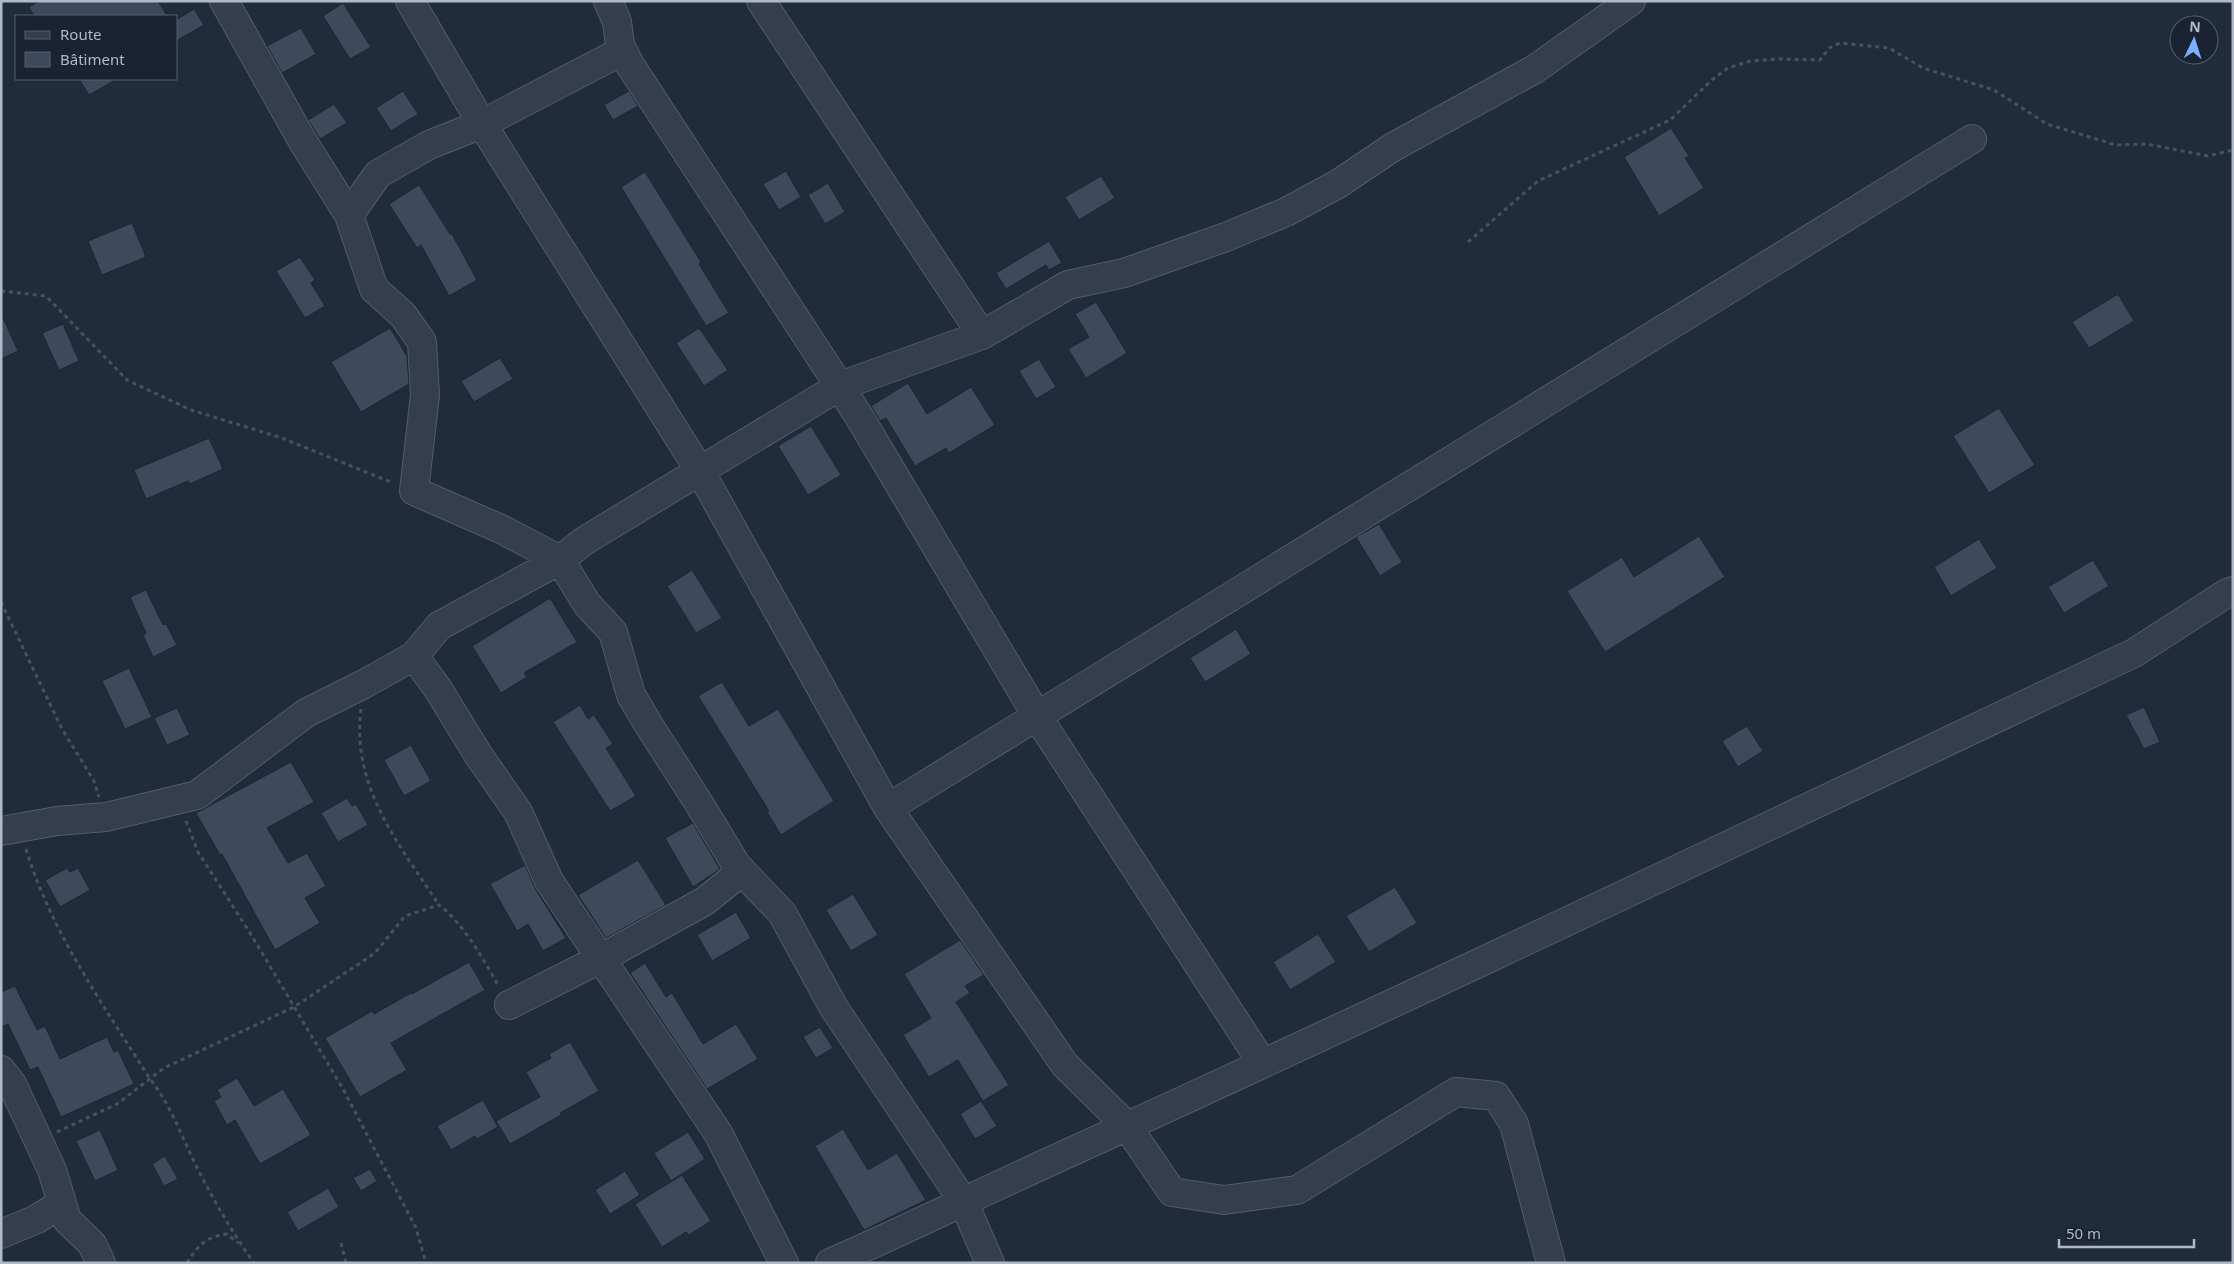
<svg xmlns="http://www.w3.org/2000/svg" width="2234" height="1264" font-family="'Noto Sans',sans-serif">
<rect width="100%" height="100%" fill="#202c3c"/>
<path fill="#3c4a5c" stroke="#1c2533" d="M39,1H158L167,16H34L29,7Z
M343,3L371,47L350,59L323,16Z
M194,9L204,25L176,41V20Z
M301,28L316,54L282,73L267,46Z
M79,79H117L89,95Z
M403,91L418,114L391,131L376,108Z
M629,91L638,106L613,120L604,105Z
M334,104L347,123L320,139L308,120Z
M1671,128L1689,156L1685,158L1704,188L1659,216L1624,157Z
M786,171L801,197L779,210L763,184Z
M645,172L701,262L699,264L729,313L706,326L621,187Z
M1101,176L1115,198L1079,220L1065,197Z
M828,183L845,212L825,224L808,195Z
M419,185L450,234H452L477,280L449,296L421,245L417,248L389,204Z
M132,223L146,257L102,275L88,241Z
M1049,241L1062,263L1049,270L1046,265L1006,289L996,273Z
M300,257L315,280L311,283L325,306L305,318L276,271Z
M2118,294L2134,321L2089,348L2072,322Z
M1096,302L1127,353L1086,378L1068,349L1089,337L1075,314Z
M1,313L18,351L1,359Z
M63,324L79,361L59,370L42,333Z
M390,328L407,356L409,384L361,412L331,362Z
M699,328L728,370L704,386L676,343Z
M500,358L513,379L474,402L461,381Z
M1039,359L1056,387L1036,399L1019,371Z
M908,383L927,414L971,387L995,425L949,453L946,448L915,466L886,418L880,421L871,406Z
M1999,408L2035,465L1989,493L1953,436Z
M811,426L841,475L808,495L778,446Z
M209,438L223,469L190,484L188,481L146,499L134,470Z
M1379,524L1402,562L1380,576L1356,537Z
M1699,536L1725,577L1605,652L1567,591L1622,557L1634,577Z
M1979,539L1997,568L1951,596L1934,567Z
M2093,560L2109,586L2064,613L2048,587Z
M692,570L722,618L696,633L667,586Z
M146,590L163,625L166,624L177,645L153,657L143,635L146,633L130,597Z
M550,598L577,642L524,673L527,677L501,693L472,646Z
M1236,629L1251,654L1205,682L1190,658Z
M129,668L152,717L125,729L102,681Z
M722,682L749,726L778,709L834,801L781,835L767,812L769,811L698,696Z
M580,705L588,719L594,715L613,744L606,748L636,796L610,811L553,722Z
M2144,707L2160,742L2144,749L2126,715Z
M177,708L190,735L167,745L154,718Z
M1747,726L1763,751L1738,767L1722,741Z
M411,745L431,781L404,796L384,760Z
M291,762L314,802L267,828L288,863L307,853L326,886L305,898L320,923L275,950L222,854L220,855L196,813Z
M347,798L352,806L356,804L368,825L338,842L321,813Z
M693,823L720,869L693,887L665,838Z
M638,860L666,905L606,938L578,895Z
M525,865L536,890L566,938L543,951L528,924L517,931L490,884Z
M67,868L70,872L78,868L90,890L60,907L45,880Z
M1395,887L1417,923L1369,952L1346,916Z
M853,894L878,935L851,951L826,910Z
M736,912L751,938L712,961L697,935Z
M1318,934L1336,962L1290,990L1273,962Z
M960,940L984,975L965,986L970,993L956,1002L1009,1085L983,1101L958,1060L929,1077L903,1035L931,1018L904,974Z
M469,962L485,990L391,1043L407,1070L360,1097L325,1038L372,1011L374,1014L411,993L412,994Z
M645,963L666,997L672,993L703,1044L736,1024L758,1059L707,1089L630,973Z
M15,986L37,1030L45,1026L60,1059L107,1037L114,1052L118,1050L134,1084L61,1117L38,1067L30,1070L8,1024L1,1027V992Z
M820,1027L833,1048L816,1058L803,1037Z
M570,1042L599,1091L560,1113L561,1115L510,1144L496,1121L540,1097L526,1072L551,1058L549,1054Z
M237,1078L254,1106L283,1089L311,1135L260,1164L235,1120L227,1125L214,1101L221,1097L217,1090Z
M483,1100L498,1127L477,1139L475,1136L451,1150L437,1126Z
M981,1101L997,1126L975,1139L960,1114Z
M843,1129L868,1170L897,1153L926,1200L864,1230L815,1146Z
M100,1130L118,1170L95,1181L76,1141Z
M688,1132L705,1159L671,1181L654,1153Z
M165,1156L178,1179L164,1186L152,1164Z
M370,1169L377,1181L361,1191L353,1178Z
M625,1171L640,1195L610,1214L595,1190Z
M682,1175L711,1221L689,1235L686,1232L662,1247L635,1204Z
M328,1188L339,1207L298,1231L287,1212Z"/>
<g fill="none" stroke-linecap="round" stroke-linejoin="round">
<g stroke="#525c6a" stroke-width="30">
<path id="minor" d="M224,1L302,140L349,215L374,289L403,315L422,342L425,395L414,491L501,529L560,560L587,604L613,632L631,695L650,727L700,805L737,866L782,913L834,1008L963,1201L990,1263
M410,1L482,124L700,471L888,808L1065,1065L1127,1126L1172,1192L1224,1200L1297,1190L1456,1092L1496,1096L1514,1124L1551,1263
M608,1L617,22L620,45L630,65L857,413L1037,716L1263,1064
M761,1L982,335
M349,215L378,174L429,145L482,124L622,51
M414,656L438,689L479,756L518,812L549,881L718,1133L784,1263
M888,808L1972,139
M1,831L57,821L106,817L197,795L306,713L364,684L414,656L439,626L560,560L584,541L840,386L982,335L1068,285L1124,273L1226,237L1286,212L1338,184L1393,147L1535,69L1631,1
M509,1005L600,959L705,901L742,871
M1,1070L12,1084L52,1170L67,1220L92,1244L101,1263
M1,1234L37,1219L62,1203
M830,1263C912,1227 991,1188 1073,1151C1428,989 1781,820 2134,653L2227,593L2233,591"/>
</g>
<path stroke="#40575a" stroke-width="3" stroke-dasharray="4 4" stroke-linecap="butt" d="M1468,242L1538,181L1670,120L1713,79L1728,68L1750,61L1779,59L1820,60L1829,48L1840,43L1889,48L1923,68L1994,90L2047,124L2116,145L2147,144L2208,156L2233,150
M1,291L46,296L127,380L191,410L282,438L393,483
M1,602L62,729L94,781L99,797
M361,709C351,787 399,844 439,905
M186,821L198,852L252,936L343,1089L416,1228L426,1263
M26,849C52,934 103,1004 150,1079C174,1109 185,1147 204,1181C219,1209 235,1237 254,1263
M57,1132L117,1104L164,1068L294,1007L375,953L405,916L439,905C463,923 484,960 499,987
M341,1243L346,1263
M187,1263C197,1246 207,1236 227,1234L238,1243"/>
<use href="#minor" stroke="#343e4c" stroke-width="28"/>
</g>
<rect width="2234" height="1264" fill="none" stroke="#afb9c8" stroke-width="5"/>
<rect x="15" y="15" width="162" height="65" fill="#1a2331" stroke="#565f6d"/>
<rect x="25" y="31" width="25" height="8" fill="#343e4c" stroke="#565f6d"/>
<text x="60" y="40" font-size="15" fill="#afb9c8">Route</text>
<rect x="25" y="52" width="25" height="15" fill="#3c4a5c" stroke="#565f6d"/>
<text x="60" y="65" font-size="15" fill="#afb9c8">Bâtiment</text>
<g transform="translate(2194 40) rotate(4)"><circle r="24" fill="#1a2331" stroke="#565f6d"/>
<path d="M0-4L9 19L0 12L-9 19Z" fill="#7eadff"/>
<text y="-8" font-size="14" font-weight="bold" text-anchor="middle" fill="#afb9c8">N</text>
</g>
<path d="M2059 1239v8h135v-8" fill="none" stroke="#afb9c8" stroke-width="2.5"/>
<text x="2066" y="1239" font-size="15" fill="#afb9c8" stroke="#1a2331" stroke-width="4" paint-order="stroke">50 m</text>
</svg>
